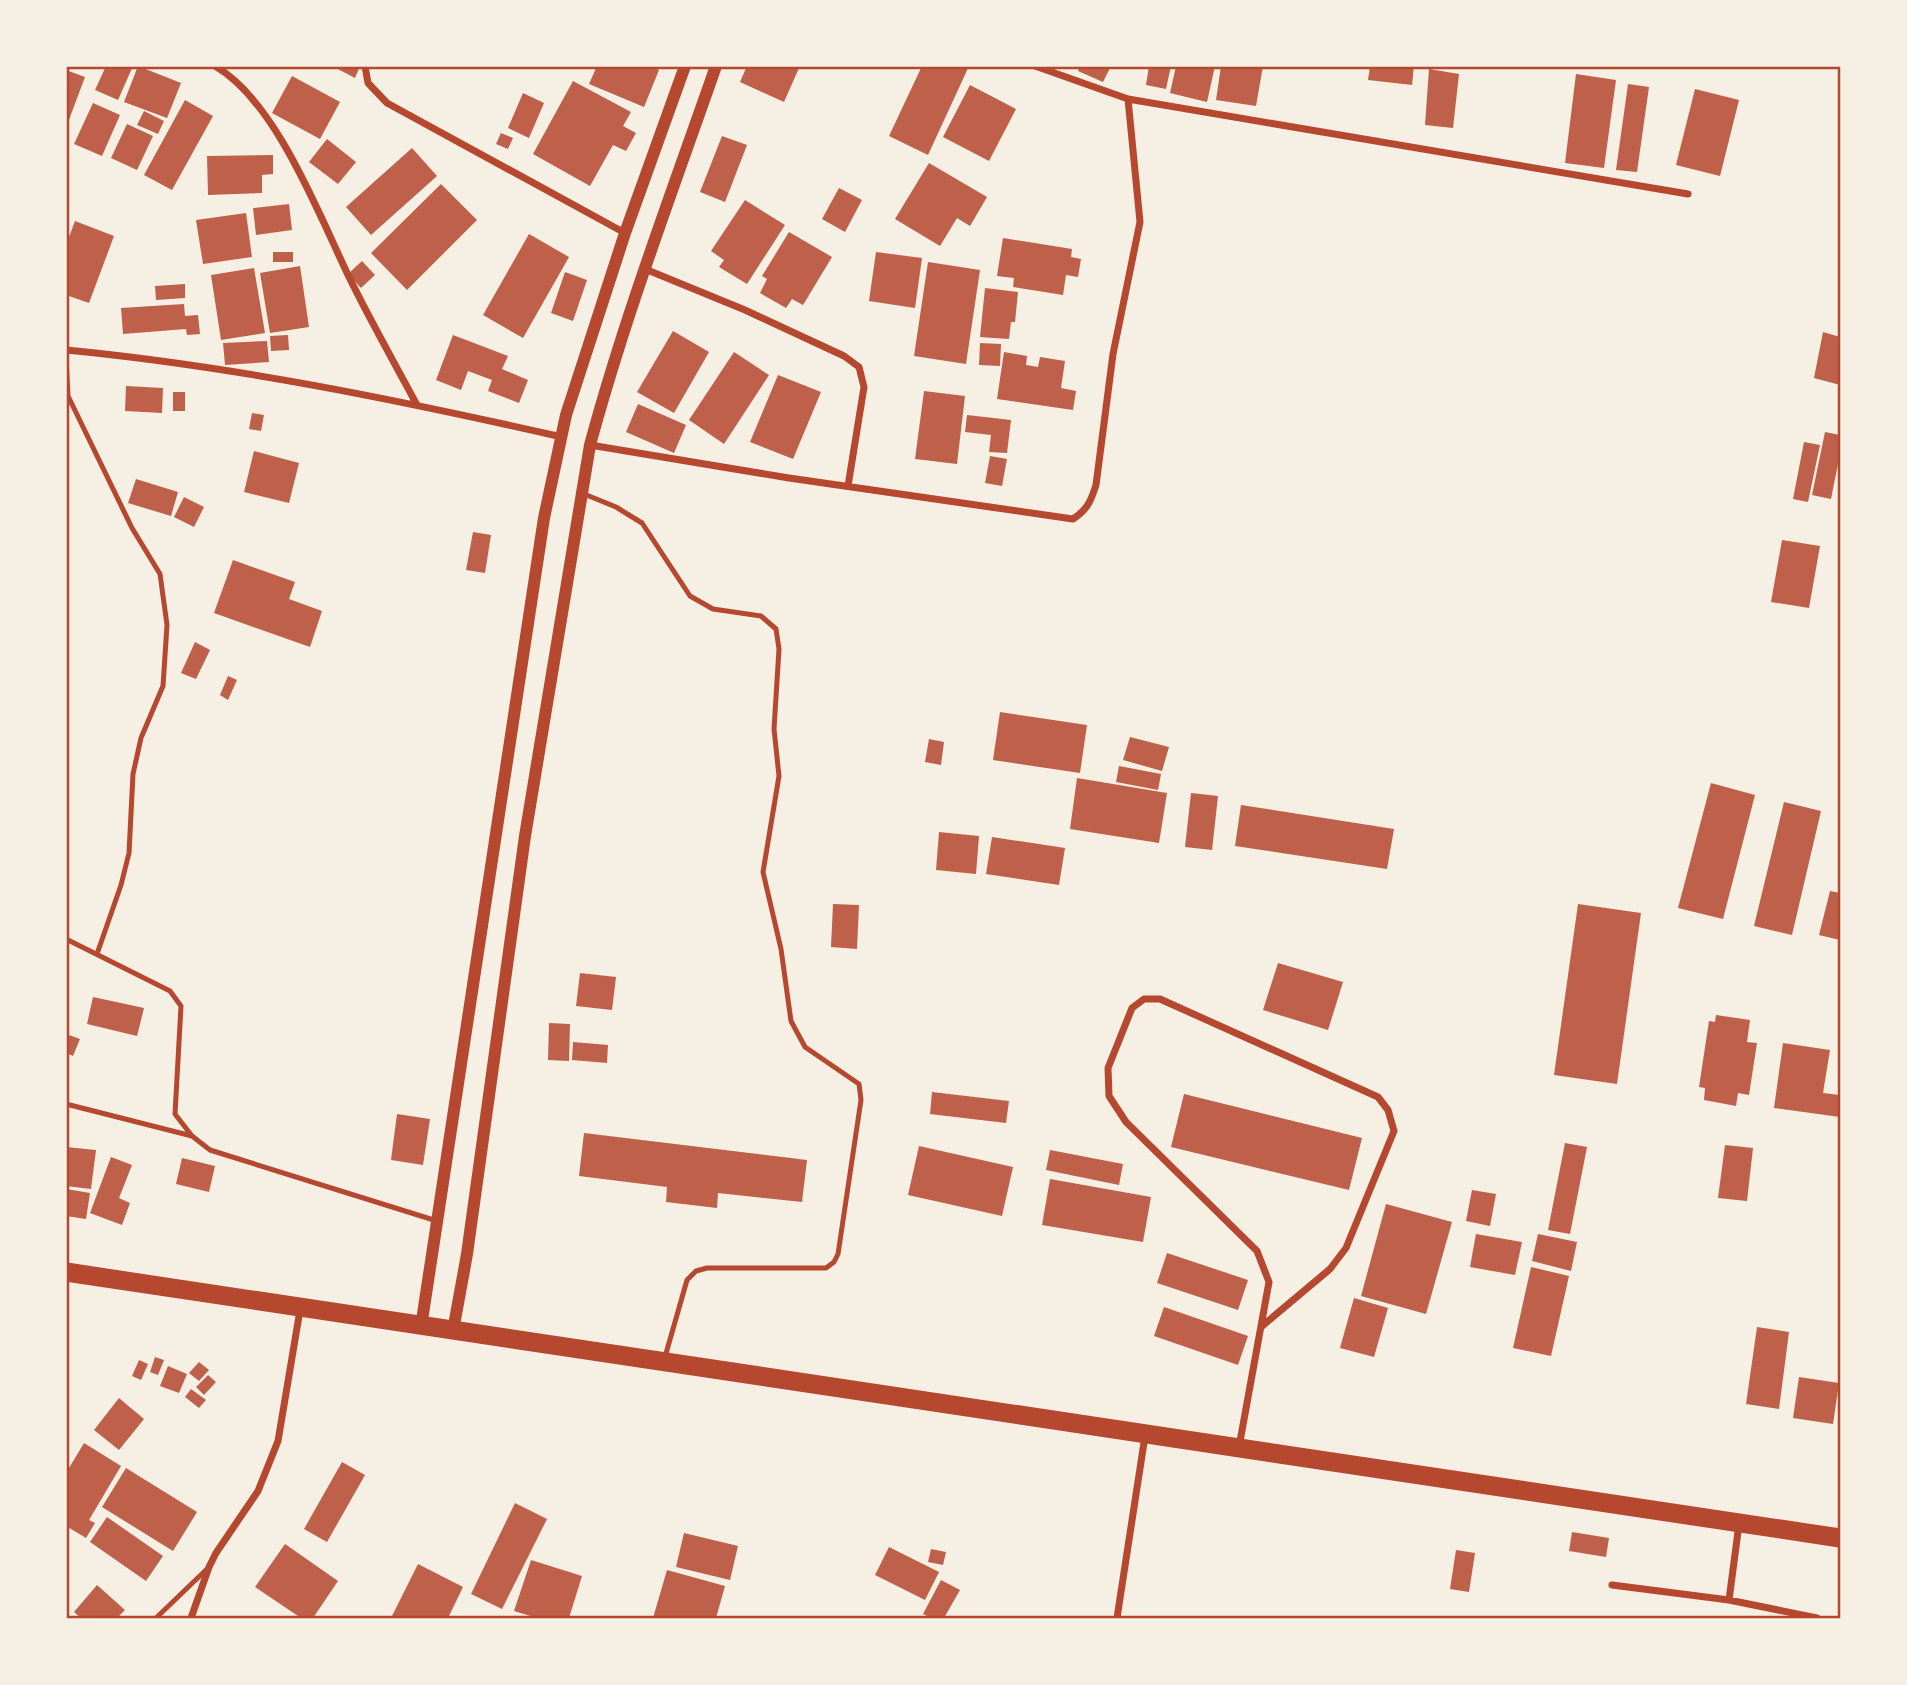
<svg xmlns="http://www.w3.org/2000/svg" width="1907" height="1685" font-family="Barlow,sans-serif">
<rect width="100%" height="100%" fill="#f6efe4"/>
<path fill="#bf614a" d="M106,66H133L118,100L95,90Z
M138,66L181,83L167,118L124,102Z
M332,66H360L355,78Z
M597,66H651L659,70L644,107L589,84Z
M747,66H797L799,68L784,102L740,82Z
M922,66H969L928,155L889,136Z
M1080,66H1106L1110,68L1103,82L1078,71Z
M1149,66H1171L1166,89L1146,85Z
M1176,66H1215L1207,102L1170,93Z
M1221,66H1263L1256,106L1216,100Z
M1370,66H1414L1412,85L1368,80Z
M1429,69L1459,74L1453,128L1425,125Z
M66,70L85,77L67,125H66Z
M1576,74L1616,80L1604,168L1565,163Z
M292,76L340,102L320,139L272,113Z
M573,81L631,112L623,126L636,133L626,151L613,145L590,186L533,154Z
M1628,84L1649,87L1637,172L1616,170Z
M970,85L1016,109L989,161L943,137Z
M1695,89L1739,100L1720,176L1676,165Z
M523,93L544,103L529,138L508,128Z
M185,100L213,116L172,190L144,175Z
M93,103L120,115L102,156L74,144Z
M144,111L164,121L158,134L137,125Z
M127,124L153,136L137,170L111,158Z
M501,133L513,138L508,149L496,144Z
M722,136L747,145L725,202L700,192Z
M327,139L356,162L338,184L309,162Z
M412,148L437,176L371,235L346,207Z
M273,155V174L262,175V193L208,195L207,156Z
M929,163L987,197L970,226L957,218L940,246L895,219Z
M441,184L477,220L407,290L371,253Z
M839,188L862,200L845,232L822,219Z
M745,200L785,225L747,284L719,267L724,260L711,251Z
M289,204L292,230L256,235L253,208Z
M246,213L252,257L203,264L196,220Z
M75,221L114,236L89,303L66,295V245Z
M789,232L832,257L803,305L792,299L786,308L760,293L767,279L762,276Z
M529,234L569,257L523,338L483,315Z
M1003,238L1072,249L1071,257L1081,259L1078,277L1066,275L1063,295L1013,287L1014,278L997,276Z
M273,252H293V262H273Z
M876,252L922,258L915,308L869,301Z
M362,261L375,275L361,288L348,274Z
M928,262L980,270L966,364L914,356Z
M300,266L309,327L270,333L260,273Z
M254,268L265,333L221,340L211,275Z
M565,272L587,280L573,321L551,313Z
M185,284V298L156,300L155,286Z
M985,288L1018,292L1015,322H1011L1009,339L980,337Z
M184,304L185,316L198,315L200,334L187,335L186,329L123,334L121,308Z
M673,331L709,352L674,413L637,392Z
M1823,332L1840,337V385L1814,378Z
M288,335L289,350L271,351L270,336Z
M453,335L508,356L502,369L528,380L519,403L488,391L492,380L468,371L461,390L436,380Z
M267,341L269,362L225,365L223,343Z
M980,343L1001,344L1000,366L979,365Z
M734,352L769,375L724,444L689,420Z
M1004,352L1027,356L1026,365L1038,367L1040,357L1065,361L1061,388L1076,391L1073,410L997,399Z
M778,375L821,392L793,459L750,442Z
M126,386L163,388L162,413L125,411Z
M924,391L965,396L957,464L915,459Z
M173,392H185V411H173Z
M638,404L686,425L674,453L626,432Z
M252,413L264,415L261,431L249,429Z
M967,415L1011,420L1007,453L989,452L991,435L965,432Z
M1825,432L1840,435V454L1831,499L1812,495Z
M1804,442L1820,445L1808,502L1793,499Z
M254,451L299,463L289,503L244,492Z
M990,456L1007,459L1002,486L985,483Z
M136,479L178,492L171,516L128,503Z
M184,497L204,507L194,527L174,517Z
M473,532L491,535L485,573L466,570Z
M1782,540L1820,546L1809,608L1771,602Z
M233,560L295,582L289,599L322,611L310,647L214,613Z
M195,642L210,650L196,679L181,673Z
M228,676L237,680L228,700L220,695Z
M1000,712L1087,725L1080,773L993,760Z
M1130,737L1169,747L1162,771L1123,760Z
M929,739L944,742L941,765L925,762Z
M1119,766L1161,774L1158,790L1116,782Z
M1077,778L1167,793L1159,843L1070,829Z
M1711,783L1755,795L1723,919L1678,908Z
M1191,793L1218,796L1212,850L1185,847Z
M1784,802L1821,811L1792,935L1754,926Z
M1241,805L1394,829L1387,869L1235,846Z
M939,832L979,836L976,874L936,870Z
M992,837L1065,848L1059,885L986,874Z
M1830,891L1840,893V940L1819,935Z
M833,904L859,905L857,949L831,947Z
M1578,904L1641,913L1617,1084L1554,1075Z
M1278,963L1343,982L1328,1030L1263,1010Z
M580,973L616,977L612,1010L576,1006Z
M93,997L144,1008L137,1036L87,1024Z
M1716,1015L1750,1020L1747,1042L1757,1043L1749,1095L1738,1093L1736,1106L1704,1100L1705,1088L1699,1087L1709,1021L1715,1022Z
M549,1023L570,1024L569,1061L548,1060Z
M66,1034L80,1039L73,1056L66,1053Z
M573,1042L608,1045L607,1063L572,1060Z
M1783,1043L1830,1050L1823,1093L1840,1095V1117L1774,1108Z
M932,1092L1009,1101L1006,1123L930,1114Z
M1184,1094L1362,1138L1349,1190L1171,1147Z
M397,1114L430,1119L423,1165L391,1160Z
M584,1133L807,1160L802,1202L718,1193L717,1208L666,1202L667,1187L579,1176Z
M1565,1143L1587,1147L1570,1234L1548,1230Z
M1725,1145L1753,1148L1747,1201L1718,1198Z
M919,1146L1013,1167L1002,1216L908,1195Z
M66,1147L96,1150L91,1189L66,1186Z
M1050,1150L1123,1164L1119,1185L1046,1170Z
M111,1157L132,1165L119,1198L130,1203L122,1225L90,1213Z
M182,1158L215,1166L209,1192L176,1184Z
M1050,1179L1151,1197L1143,1242L1042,1225Z
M66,1189L90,1193L86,1219L66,1216Z
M1472,1190L1496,1194L1490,1226L1466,1221Z
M1386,1204L1452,1222L1426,1314L1361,1296Z
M1476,1234L1522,1242L1515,1275L1470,1267Z
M1538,1234L1577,1242L1571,1271L1532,1261Z
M1167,1253L1248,1280L1238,1310L1157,1283Z
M1531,1267L1569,1276L1551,1356L1513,1348Z
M1354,1298L1388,1308L1374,1357L1340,1348Z
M1164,1307L1248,1336L1238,1365L1154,1336Z
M1757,1327L1789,1332L1779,1409L1746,1404Z
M155,1357L164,1360L158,1375L150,1372Z
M139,1360L148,1364L141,1380L132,1376Z
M199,1362L209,1370L199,1381L189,1373Z
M168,1366L187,1374L179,1393L160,1386Z
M208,1375L216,1382L204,1395L196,1387Z
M1799,1377L1839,1383L1833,1424L1793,1418Z
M191,1389L206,1400L199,1408L185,1397Z
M119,1398L144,1419L119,1450L94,1430Z
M84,1443L121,1466L89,1520L95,1523L86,1538L66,1526V1473Z
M342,1462L365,1475L327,1542L304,1529Z
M126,1468L197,1512L173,1551L102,1507Z
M515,1503L547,1519L502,1609L471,1594Z
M107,1517L163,1556L146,1581L90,1542Z
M1572,1532L1609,1538L1606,1557L1569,1551Z
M684,1533L738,1546L730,1580L676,1567Z
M285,1544L338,1581L313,1618H301L255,1587Z
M889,1547L939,1572L925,1600L875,1575Z
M931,1549L946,1552L943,1565L928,1562Z
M1456,1550L1475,1553L1469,1592L1450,1589Z
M531,1560L582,1576L569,1618H537L514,1611Z
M418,1564L463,1587L448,1618H391Z
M667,1570L725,1586L716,1618H653Z
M941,1580L960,1590L944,1618H931L923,1614Z
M97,1585L125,1610L117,1618H81L74,1612Z"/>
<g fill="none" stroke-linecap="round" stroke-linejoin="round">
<path stroke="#b5482f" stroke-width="5" d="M66,356L68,396L132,528L160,574L167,625L163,686L141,738L133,774L129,853L121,885L97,954
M584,494L616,507L642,523L690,596L713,609L761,616L776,629L779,649L774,729L779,776L763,872L781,949L791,1021L805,1047L859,1084L861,1100L838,1254L834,1262L826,1268H707L696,1271L687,1280L665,1357
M66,939L170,991L181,1006L175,1114L192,1136L210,1150L437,1221
M66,1104L192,1136
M156,1618L207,1569"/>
<path stroke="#b5482f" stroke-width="7" d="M215,66C276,101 319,215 349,277C370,320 394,362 417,405
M365,66L368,83L387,103L625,233
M1035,66L1128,99L1688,194
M645,269L745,310L844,356L859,367L864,387L848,486
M66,350C233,366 398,400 562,437
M590,445L789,478L1073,519C1087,510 1091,501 1096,485L1113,354L1140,222L1128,99
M1239,1447L1269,1282L1257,1251L1126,1122L1109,1096L1108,1068L1132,1008L1144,999H1160L1378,1097L1388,1110L1394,1131L1346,1248L1330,1269L1261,1327
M1612,1585L1729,1600L1817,1618
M1729,1600L1739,1524
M191,1618L209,1567L216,1553L258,1491L278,1441L300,1310
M1117,1618L1145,1436"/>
<path stroke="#b5482f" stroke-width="12" d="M421,1327L544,518L566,415L625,233L685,66
M453,1331L467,1254L525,836L590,445C625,316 672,192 716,66"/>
<path stroke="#b5482f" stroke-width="19" d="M66,1272L1840,1538"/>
</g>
<rect width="1907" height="1685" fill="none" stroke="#f6efe4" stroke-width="136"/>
<rect x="68" y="68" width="1771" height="1549" fill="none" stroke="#b5482f" stroke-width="2.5"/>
</svg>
